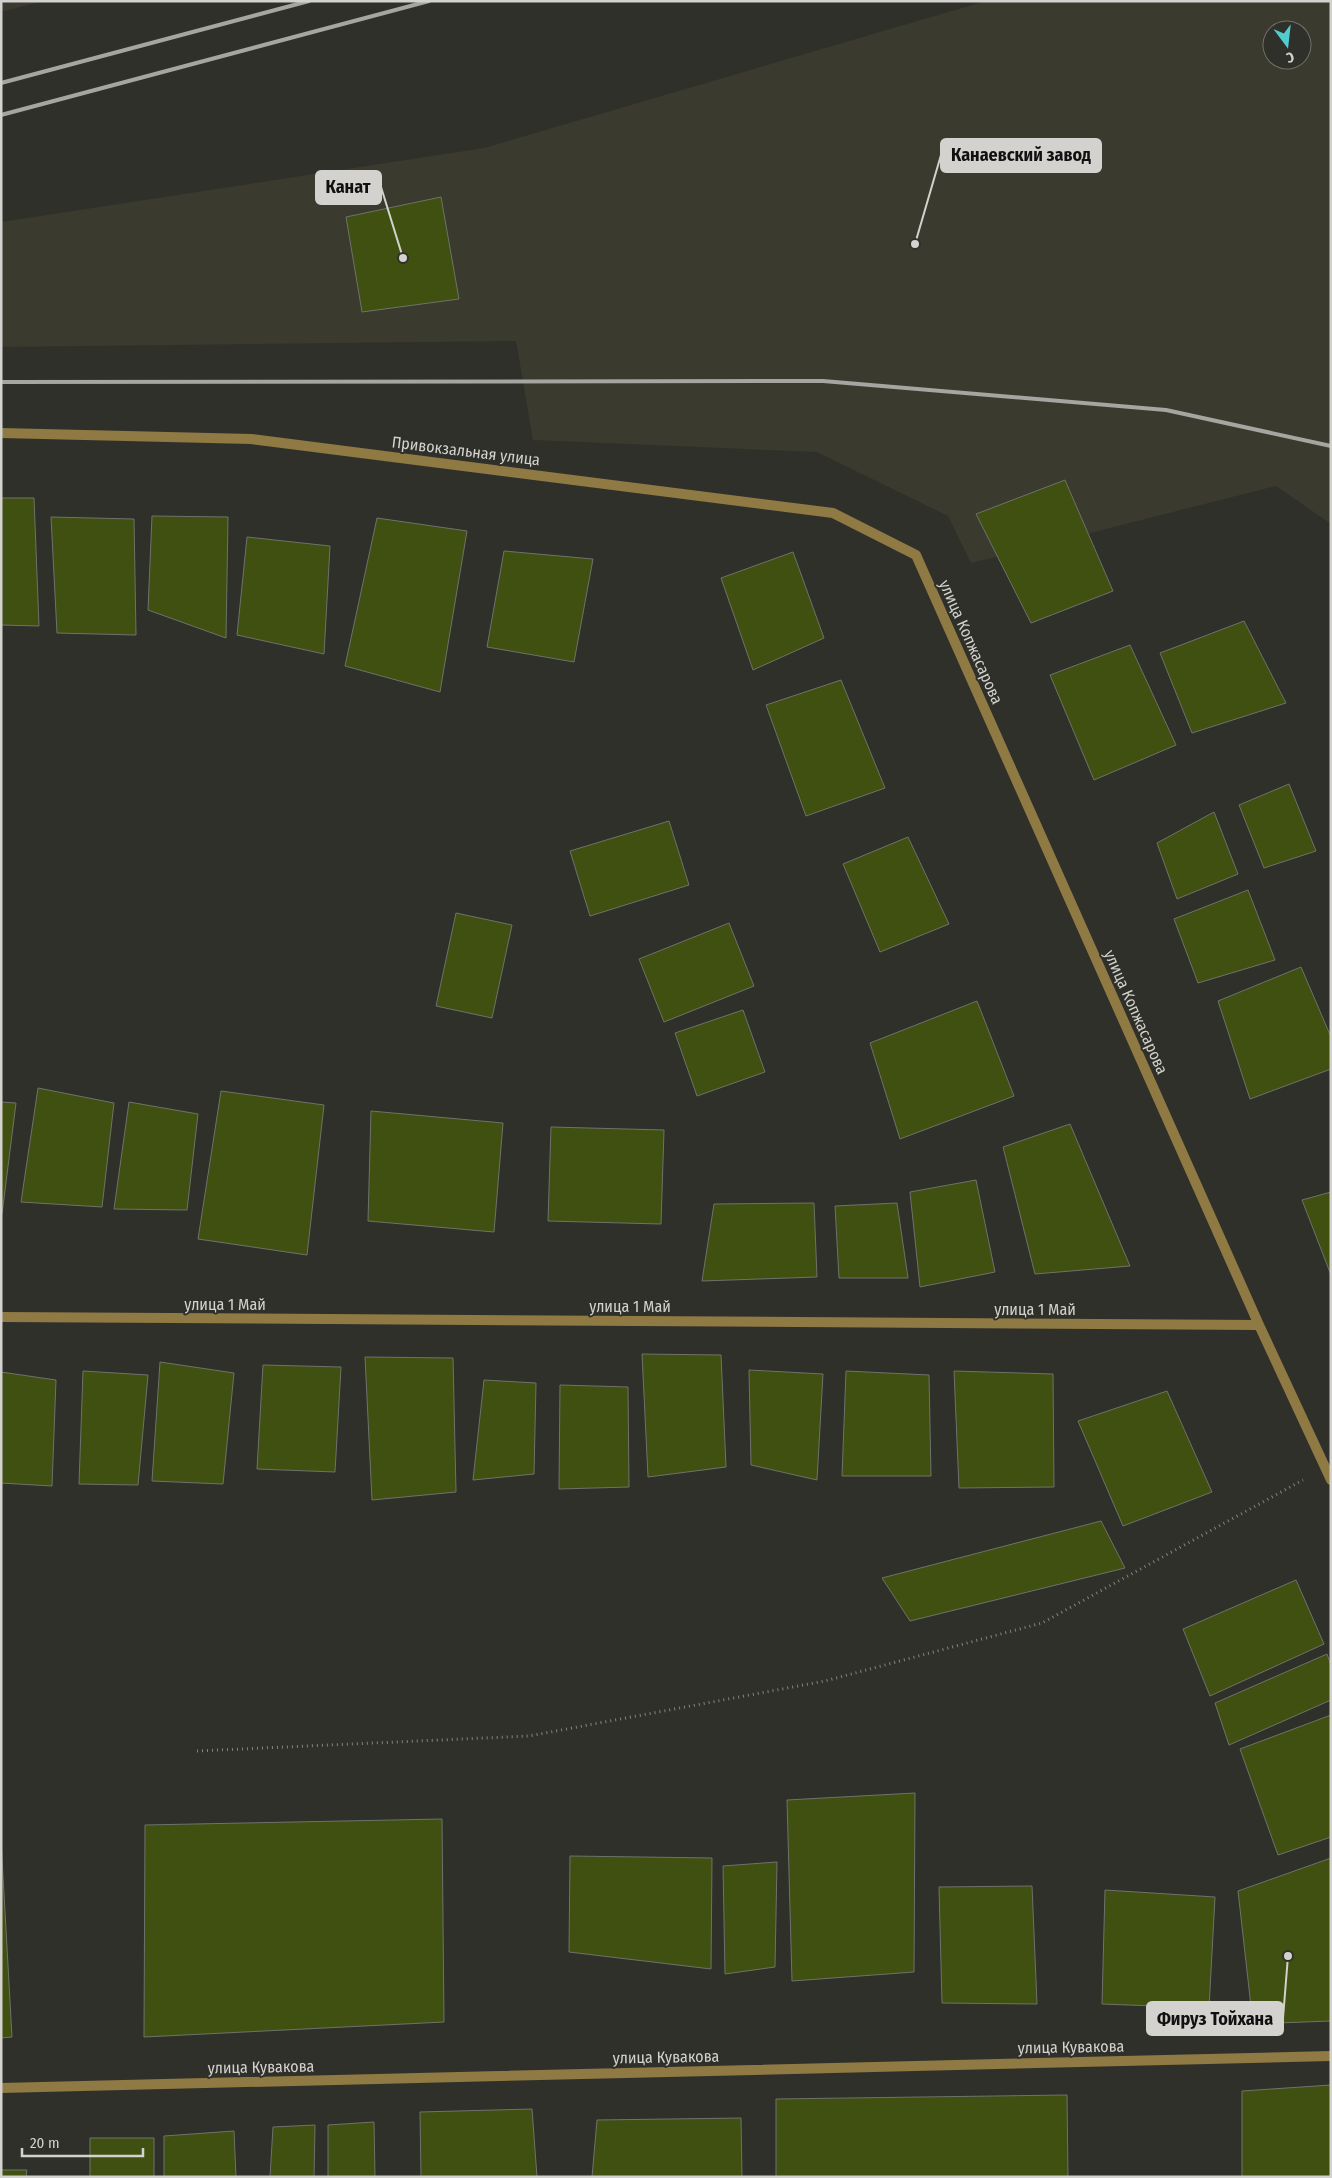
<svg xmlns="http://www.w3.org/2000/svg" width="1332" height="2178" font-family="'Fira Sans Condensed',sans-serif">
<rect width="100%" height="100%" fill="#30302a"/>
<path fill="#3a3a2e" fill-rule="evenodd" d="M1,1H43L1,12Z
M986,1H1331V524L1276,486L971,563L948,516L817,452L533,440L516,341L1,347V222L484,148ZM1272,30H1302V60H1272Z"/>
<path fill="#3f5010" stroke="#6f726b" d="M441,197L459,299L362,312L346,217Z
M1065,480L1113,591L1031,623L976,514Z
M1,498H34L39,626L1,625Z
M152,516L228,517L226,638L148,610Z
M51,517L134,519L136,635L57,633Z
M377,518L467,531L440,692L345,666Z
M247,537L330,546L324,654L237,635Z
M504,551L593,559L574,662L487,647Z
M793,552L824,638L753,670L721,578Z
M1244,621L1286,703L1192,733L1160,653Z
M1130,645L1176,745L1094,780L1050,675Z
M841,680L885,788L806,816L766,705Z
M1289,784L1316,851L1264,868L1239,805Z
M1214,812L1238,874L1177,899L1157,843Z
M669,821L689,885L590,916L570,851Z
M908,837L949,924L880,952L843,864Z
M1248,890L1275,960L1198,983L1174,919Z
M456,913L512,925L492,1018L436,1006Z
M729,923L754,986L664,1022L639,959Z
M1301,967L1331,1037V1069L1250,1099L1218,1001Z
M977,1001L1014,1096L900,1139L870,1043Z
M743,1010L765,1072L697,1096L675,1033Z
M38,1088L114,1103L102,1207L21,1202Z
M221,1091L324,1105L307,1255L198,1239Z
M1,1102L16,1103L2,1214H1Z
M129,1102L198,1114L187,1210L114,1209Z
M371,1111L503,1123L494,1232L368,1221Z
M1070,1124L1130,1266L1035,1274L1003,1147Z
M551,1127L664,1130L661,1224L548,1221Z
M976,1180L995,1272L920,1287L910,1192Z
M1331,1192V1275L1302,1200Z
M814,1203L817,1277L702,1281L714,1204Z
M897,1203L908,1278H839L835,1206Z
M642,1354L721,1355L726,1467L648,1477Z
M365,1357L453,1358L456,1492L372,1500Z
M160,1362L234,1373L223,1484L152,1481Z
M263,1365L341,1367L335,1472L257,1469Z
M749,1370L823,1374L817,1480L751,1465Z
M83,1371L148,1375L138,1485L79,1484Z
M846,1371L929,1375L931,1476H842Z
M954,1371L1053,1374L1054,1487L959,1488Z
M1,1372L56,1380L52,1486L1,1483Z
M484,1380L536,1383L534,1474L473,1480Z
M560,1385L628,1387L629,1487L559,1489Z
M1167,1391L1212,1492L1123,1526L1078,1421Z
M1101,1521L1125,1568L910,1621L882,1578Z
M1296,1580L1324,1644L1210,1696L1183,1629Z
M1327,1654L1331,1665V1700L1229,1745L1215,1703Z
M1331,1715V1837L1278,1855L1240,1749Z
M915,1793L914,1972L792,1981L787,1800Z
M442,1819L444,2022L144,2037L145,1825Z
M1,1840L12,2037L1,2038Z
M570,1856L712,1858L711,1969L569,1952Z
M1331,1858V2021L1253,2024L1238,1891Z
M777,1862L775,1967L725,1974L723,1866Z
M1032,1886L1037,2004L942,2003L939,1887Z
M1105,1890L1215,1897L1209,2008L1102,2004Z
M1331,2085V2177H1242V2091Z
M1067,2095L1068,2177H776V2099Z
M532,2109L537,2177H421L420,2112Z
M741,2118L742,2177H592L597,2120Z
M374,2122L375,2177H328V2125Z
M315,2125L314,2177H270L273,2127Z
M234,2131L236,2177H164V2136Z
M90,2138H154V2177H90Z
M1,2170H27L26,2177H1Z"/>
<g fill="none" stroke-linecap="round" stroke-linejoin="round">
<path stroke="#84837f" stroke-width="3" stroke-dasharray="1 4" stroke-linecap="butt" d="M197,1751L529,1736L825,1681L1042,1623L1303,1480"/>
<path stroke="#907a44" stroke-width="10" d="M1,433L251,439L833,513L916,555L1259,1325L1331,1480
M1,1317L1259,1325
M1,2088L1331,2056"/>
<path stroke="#a5a5a1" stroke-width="4" d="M1,83L309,1
M1,115L429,1
M1,382L823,381L1166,410L1331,446"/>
</g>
<g text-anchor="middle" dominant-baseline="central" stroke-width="4" stroke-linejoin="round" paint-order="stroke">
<g font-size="16" fill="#d3d2cf" stroke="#30302a">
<text transform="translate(466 451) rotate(7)">Привокзальная улица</text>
<text transform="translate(971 642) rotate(66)">улица Копжасарова</text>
<text transform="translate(1136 1012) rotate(66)">улица Копжасарова</text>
<text x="225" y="1304">улица 1 Май</text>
<text x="630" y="1306">улица 1 Май</text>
<text x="1035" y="1309">улица 1 Май</text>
<text transform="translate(1071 2047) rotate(-1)">улица Кувакова</text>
<text transform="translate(666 2057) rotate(-1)">улица Кувакова</text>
<text transform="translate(261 2067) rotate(-1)">улица Кувакова</text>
</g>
</g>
<path fill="none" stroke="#d3d2cf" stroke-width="2" d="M915 244L941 155M403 258L381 187M1288 1956L1283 2018"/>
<g fill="#d3d2cf" stroke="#30302a" stroke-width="2">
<circle cx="915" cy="244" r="5"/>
<circle cx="403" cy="258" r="5"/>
<circle cx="1288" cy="1956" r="5"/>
</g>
<g fill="#d3d2cf" stroke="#d3d2cf" stroke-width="2">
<rect x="941" y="139" width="160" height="33" rx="5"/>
<rect x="316" y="171" width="65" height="33" rx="5"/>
<rect x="1147" y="2002" width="136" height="33" rx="5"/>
</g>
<g font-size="18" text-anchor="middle" font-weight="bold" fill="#111">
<text x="1021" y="161">Канаевский завод</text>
<text x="348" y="193">Канат</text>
<text x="1215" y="2025">Фируз Тойхана</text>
</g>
<rect width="1332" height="2178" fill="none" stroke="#d3d2cf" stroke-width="5"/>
<g transform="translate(1287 45) rotate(165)"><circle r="24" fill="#30302a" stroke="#71716c"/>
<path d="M0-4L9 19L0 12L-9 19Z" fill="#52cdcf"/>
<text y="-8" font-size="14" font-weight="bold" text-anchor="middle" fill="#d3d2cf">С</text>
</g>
<path d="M22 2148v8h121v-8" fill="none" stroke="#d3d2cf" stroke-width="2.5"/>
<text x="30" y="2148" font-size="15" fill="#d3d2cf" stroke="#30302a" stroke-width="4" paint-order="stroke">20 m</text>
</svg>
